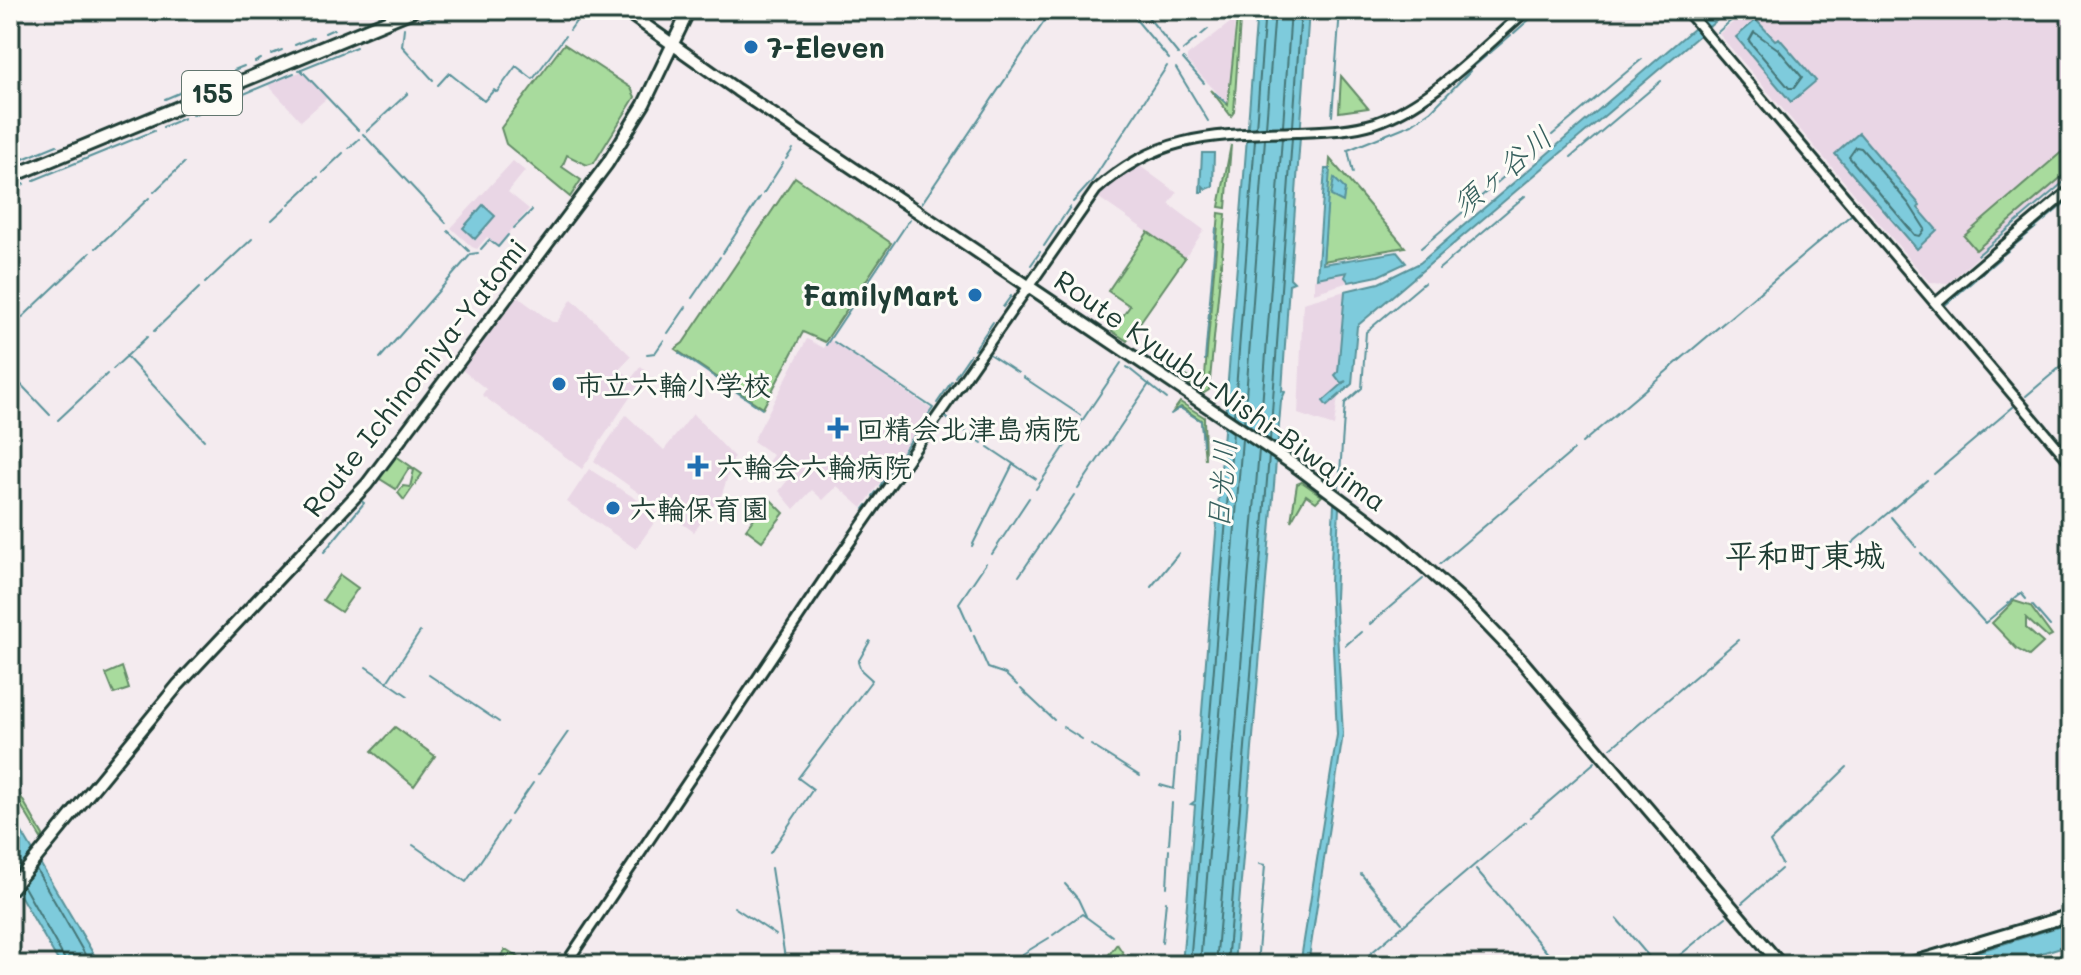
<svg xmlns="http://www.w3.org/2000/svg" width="2081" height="975" font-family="Mali,'Klee One',sans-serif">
<rect width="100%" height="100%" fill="#f4ebef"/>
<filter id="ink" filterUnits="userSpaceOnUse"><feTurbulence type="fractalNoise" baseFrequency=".0125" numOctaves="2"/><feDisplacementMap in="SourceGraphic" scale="16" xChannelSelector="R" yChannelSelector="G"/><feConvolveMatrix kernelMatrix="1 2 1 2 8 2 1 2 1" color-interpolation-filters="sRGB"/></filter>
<g filter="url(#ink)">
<path fill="#e9d6e5" d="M1748,10H2071V175L1948,283L1929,282L1719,34Z
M1235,19L1229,105L1187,61V56Z
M302,71L327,98L301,121L268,85Z
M513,161L525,171L508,192L529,209L498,246L487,237L477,249L472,247L451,228Z
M1140,166L1177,193L1169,204L1204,230L1185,258L1099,198L1111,184Z
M1347,272L1349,282L1314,293V279Z
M1345,291L1338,372L1347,381L1327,406L1338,397L1334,426L1298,414L1303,303Z
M515,295L552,322H557L572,299L631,356L620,369L631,379L641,366L647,372L582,469L482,395L486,389L461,369Z
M807,339L824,348L830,340L931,409L862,508L837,486L823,500L812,490L794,509L779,491L792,475L778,462L767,481L760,473L773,455L753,441Z
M693,414L734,457L722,494L694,532L594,461L626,415L664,450Z
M589,469L660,514L636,549L567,502Z"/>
<path fill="#a8db9d" stroke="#648c68" stroke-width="2" d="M1237,18L1240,20L1234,112L1231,116L1211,90L1228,105Z
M564,44L631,88L635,97L594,163L587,165L567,155L562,167L581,180L570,197L506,144L501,128Z
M1341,76L1368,108L1339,112Z
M2071,144V169L1976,250L1964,236Z
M1231,145L1226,208L1219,207Z
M1330,159L1405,247L1323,261Z
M795,177L891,243L825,342L803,332L763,408L675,349L683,343Z
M1219,213L1226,214L1209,390L1204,393L1165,367L1167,364L1204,387Z
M1148,232L1185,258L1127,341L1112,331L1130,306L1108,291Z
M1180,402L1204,417L1205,459L1201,420L1181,407L1172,413Z
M396,456L422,474L404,500L398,493L403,486L410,487L414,470L409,468L396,489L377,477Z
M1302,482L1322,496L1316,502L1306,495L1291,521L1297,484Z
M769,498L784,513L762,541L746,529Z
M340,575L358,588L341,612L323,600Z
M2014,601L2030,606L2052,636L2048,638L2026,618V628L2043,643L2029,656L2017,649L1992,623Z
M122,667L129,689L114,694L106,674Z
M395,727L435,756L414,786L372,751Z
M10,778L43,835L42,840L10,787Z
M1117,944L1131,965H1101Z
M505,950H507L531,965H504L498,960Z"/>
<path fill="#7ecbdc" stroke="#589299" stroke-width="2" d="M1257,10H1309L1290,278L1294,282L1289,284L1282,391L1285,392L1281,401L1234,965H1182L1195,805L1191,804L1195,801Z
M1715,10H1729L1357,326L1352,384L1327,406L1323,401L1346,381L1341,383L1335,375L1338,372L1345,291L1379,283L1420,263Z
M1756,20L1775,40L1779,38L1816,81L1791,102L1736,37Z
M1859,133L1920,205L1918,208L1937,230L1917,249L1835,154Z
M1202,153H1214L1213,186L1206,189L1203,186V192H1200Z
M1325,169H1330L1323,264L1397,252L1406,263L1378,276L1349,282L1345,277L1347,272L1317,278Z
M1334,178L1345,189L1343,202L1331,196Z
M483,205L495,216L475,239L463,228Z
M1334,504L1339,507L1335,598L1343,734L1308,965H1300L1337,735L1330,581Z
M10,812L100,965H62L57,959L10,878Z
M2071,923V944L2002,965H1935Z"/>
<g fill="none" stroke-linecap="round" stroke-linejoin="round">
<path stroke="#457677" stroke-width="2" d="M1754,32L1778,49L1802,77L1794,88H1789L1749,41Z
M1283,126L1291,10
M1293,126L1301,10
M1266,127L1275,10
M1256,128L1265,10
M1856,147L1861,148L1909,204L1925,229L1920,236L1915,235L1849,157Z
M1234,416L1255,140
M1244,423L1265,139
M1260,434L1282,138
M1270,440L1292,138
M36,869L91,965
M23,885L68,965
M1190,965L1233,432
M1200,965L1242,439
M1216,965L1259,450
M1227,965L1269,456"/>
<path stroke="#589299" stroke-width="2" d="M1128,10L1169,59
M1230,11V10
M439,13L447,10
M1148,17L1178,54
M423,20L429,18
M404,28L402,46L433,80
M570,30L584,10
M1718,32L1743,10
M325,33L334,29
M1514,33L1540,10
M1201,35L1208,29
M295,45L314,37
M1183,50L1196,39
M1490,53L1511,35
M272,54L282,50
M1183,59L1204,83
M255,62L261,59
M1473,67L1486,56
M1176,68L1208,121
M234,70L244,66
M299,70L356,47
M301,70L358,130
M199,85L228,73
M438,85L449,73L484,101L494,90L497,92L516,66L533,79L565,36
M1215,93L1226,103
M165,99L191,88
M213,107L294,73
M193,115L206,109
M1332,116L1340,10
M163,127L184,118
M367,131L408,93
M363,134L446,223
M1552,135L1642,59
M349,148L359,139
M1571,157L1661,81
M786,159L793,149
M18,161L57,145
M10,164L12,163
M322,173L343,153
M1353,173L1348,150L1412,124L1431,111L1470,71
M34,180L154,131
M10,190L24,184
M154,192L184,163
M763,194L783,163
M1073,202L1092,181L1167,66
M922,203L1052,10
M289,204L318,177
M272,220L286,207
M514,228L532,210
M448,231L469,251
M1044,246L1070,207
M96,248L149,198
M1421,248L1506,175
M481,249L489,240L498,247L508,235
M723,253L760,197
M1978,255L2071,176
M2003,255L2071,198
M2000,258L1944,306L2021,396
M1031,265L1040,252
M1439,269L1525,196
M205,283L252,239
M692,298L720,257
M1003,307L1011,296
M10,329L90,253
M154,331L199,288
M668,333L686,307
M834,342L933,408L926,418
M826,345L910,219
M974,350L993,322
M679,353L762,409
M647,354L655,353L664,340
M989,354L1018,373
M126,356L204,440
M380,358L471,254L478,253
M1205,360L1216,228
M1127,367L1167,399
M113,369L147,337
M11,374L50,415
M955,377L970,355
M1023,377L1080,415
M2026,396L2071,358
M2025,401L2037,416
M937,403L952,381
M1171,414L1180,408L1201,421L1203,445
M945,417L982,443
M58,420L107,374
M1582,443L1852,214
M988,447L1036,479
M895,463L921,426
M1934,474L2013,407
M880,486L889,472
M1339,487L1345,403L1362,388L1366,332L1424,283
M1036,489L1121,363
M1078,489L1149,384
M873,496L876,492
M864,509L867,505
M1891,517L1916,547
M972,546L1013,464
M1845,549L1927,480
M324,552L364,503L360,500
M1921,553L1985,623L2021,593L2026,599
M992,554L1029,498
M1440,564L1574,450
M1019,576L1074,495
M1151,587L1179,553
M2032,605L2050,626
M1370,624L1423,579
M971,630L959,603L986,563
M974,636L988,668L1005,674L1017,685
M1346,645L1361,632
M366,667L408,696
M429,675L499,722
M387,682L420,632
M1021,689L1054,720
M749,698L812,605
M1063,727L1082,739
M1091,745L1140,776
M1611,748L1738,640
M538,775L568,732
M1160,785L1174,789L1179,732
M511,815L533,783
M1531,817L1595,762
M1169,844L1172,803
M413,845L466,882L507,822
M770,853L813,789L798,778L872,680L861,670L858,662L870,641
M1782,864L1770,842L1847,767
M771,868L786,965
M1476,869L1550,956
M1361,874L1402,923
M1065,884L1078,899L1086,916
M1167,887L1169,850
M1742,903L1781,869
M734,907L776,935
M1617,919L1656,965
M1053,935L1082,914L1112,936
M1162,943L1166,901
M1021,955L1049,938
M1257,965L1265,865L1260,864
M1357,965L1525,822
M1668,965L1726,917"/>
<g stroke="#1f3d34" stroke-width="14">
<path id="minor" d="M1686,10L2071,463
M1936,303L2071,189
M565,965L831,569L1096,190C1159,133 1215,135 1296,132C1322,131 1349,131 1375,123C1433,103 1481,49 1527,10"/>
</g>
<g stroke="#1f3d34" stroke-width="16">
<path id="major" d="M624,10L737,90L1297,467L1395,540L1472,609L1521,660L1781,965
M10,890L178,685L367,484L607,164L644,104L689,10
M1905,965L2071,915"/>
</g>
<g stroke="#1f3d34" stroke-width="17">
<path id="highway" d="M10,177L414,10"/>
</g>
<use href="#minor" stroke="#fdfcf7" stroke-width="8"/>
<use href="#major" stroke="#fdfcf7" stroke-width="10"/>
<use href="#highway" stroke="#fdfcf7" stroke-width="11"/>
</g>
</g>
<g fill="#1f6fb2" stroke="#fdfcf7" stroke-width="3">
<circle cx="751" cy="47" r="8"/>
<circle cx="975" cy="295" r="8"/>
<circle cx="559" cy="384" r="8"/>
<path d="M834 416h8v8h8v8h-8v8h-8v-8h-8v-8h8z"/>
<path d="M694 454h8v8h8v8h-8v8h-8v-8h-8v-8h8z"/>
<circle cx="613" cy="508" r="8"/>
</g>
<g text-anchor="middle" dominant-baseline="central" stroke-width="6" stroke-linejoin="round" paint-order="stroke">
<rect fill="#fdfcf7" stroke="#62766e" stroke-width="2" x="182" y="71" width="60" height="44" rx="6"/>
<g font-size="26" font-weight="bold" fill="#1f3d34">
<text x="212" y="93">155</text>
</g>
<g font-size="28" font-weight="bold" fill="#1f3d34" stroke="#fdfcf7" text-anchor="start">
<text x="767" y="47">7-Eleven</text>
<text x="959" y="295" text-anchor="end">FamilyMart</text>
<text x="575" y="384">市立六輪小学校</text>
<text x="856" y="428">回精会北津島病院</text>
<text x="716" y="466">六輪会六輪病院</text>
<text x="629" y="508">六輪保育園</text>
</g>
<g font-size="28" fill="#1f3d34" stroke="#fdfcf7">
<text transform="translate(414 377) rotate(-52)">Route Ichinomiya-Yatomi</text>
<text transform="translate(1221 390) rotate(35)">Route Kyuubu-Nishi-Biwajima</text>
</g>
<g font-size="30" font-style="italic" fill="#37605e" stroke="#fdfcf7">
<text transform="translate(1501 170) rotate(-40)">須ヶ谷川</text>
<text transform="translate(1220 485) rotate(-85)">日光川</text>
</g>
<g font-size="32" font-weight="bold" fill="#1f3d34" stroke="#fdfcf7">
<text x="1805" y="554">平和町東城</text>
</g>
</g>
<rect width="2081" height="975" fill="none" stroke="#fdfcf7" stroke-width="40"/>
<rect x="20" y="20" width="2041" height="935" fill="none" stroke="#1f3d34" stroke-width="3" filter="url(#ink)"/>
</svg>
